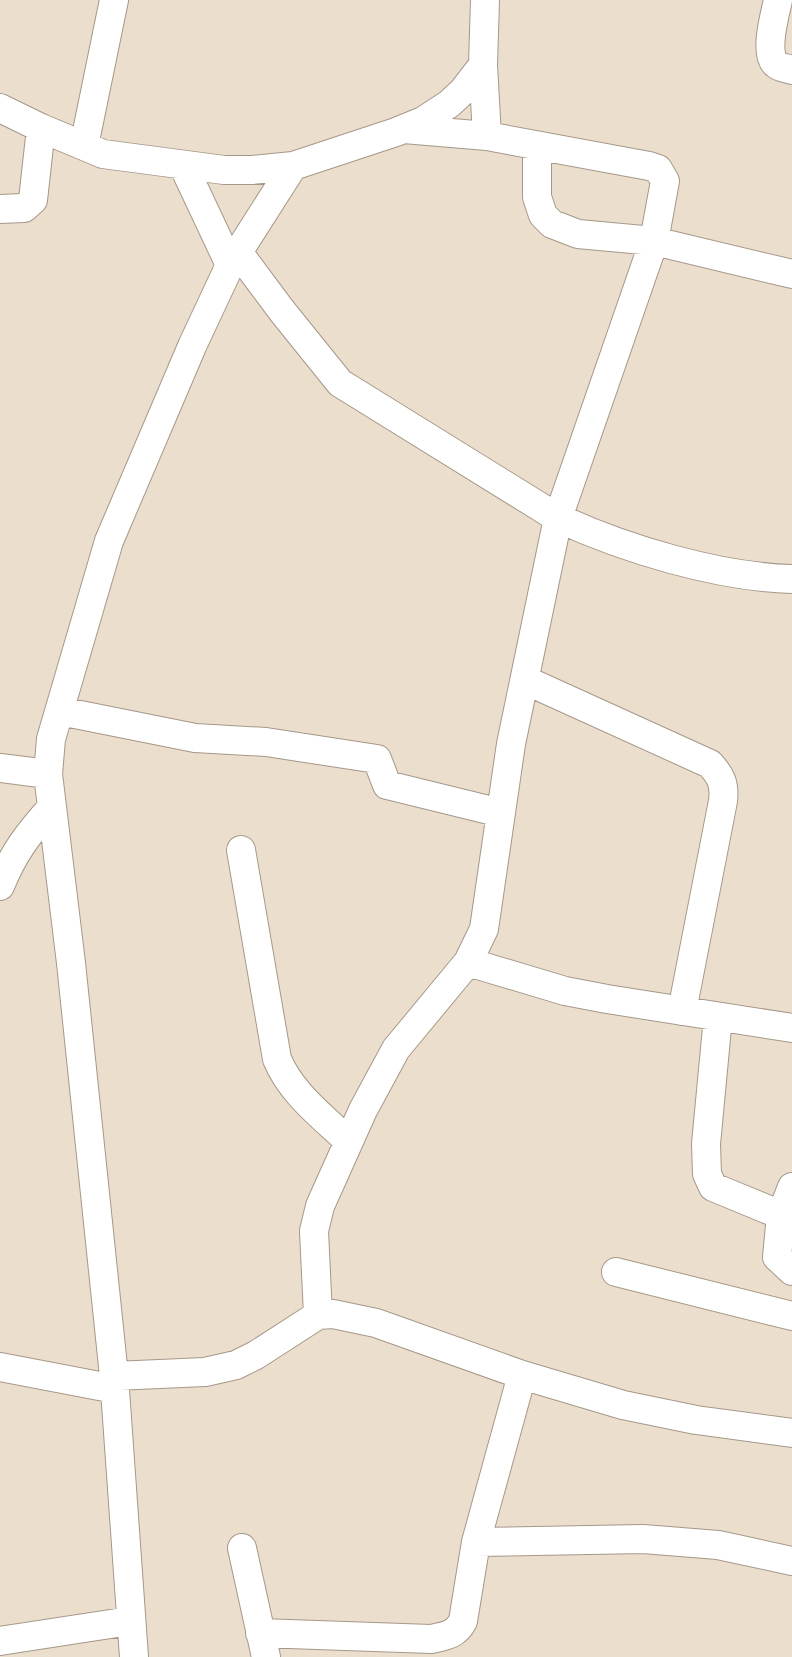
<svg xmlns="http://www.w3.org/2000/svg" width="792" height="1657" font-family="'Noto Sans',sans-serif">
<rect width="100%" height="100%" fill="#ecdecd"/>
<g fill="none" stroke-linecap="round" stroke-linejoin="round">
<g stroke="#a69889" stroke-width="30">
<path id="minor" d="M778,0C775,14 763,56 777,65C781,68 787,68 792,70
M0,108L41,128L103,154L224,170H252L293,166L396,132L423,121L449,104L463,91L483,65L485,0
M404,129L487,136L483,65
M84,146L114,0
M537,146V197L543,215L552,224L578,234L654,241L792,274
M183,165L230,265
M0,209L24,208L33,200L41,128
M238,252L282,311L340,383L558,518C625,549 718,577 792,579
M525,680L710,764C721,776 725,784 723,801L682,1011
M60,711L195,738L266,742L377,759L387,785L501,813
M0,768L48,774
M241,850L277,1059C291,1093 322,1116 348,1141
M0,886C14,852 27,835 52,807
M468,962L565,991L607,999L792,1028
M718,1017L706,1144L707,1174L713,1187L781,1215L777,1257L792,1271
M781,1215L792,1187
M616,1272L792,1316
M318,1315L314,1231L320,1206L363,1110L396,1049L468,962L484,929L511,744L558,518L654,241L665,181L658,169L649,166L487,136
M0,1367L115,1389
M114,1376L205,1372L236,1365L256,1355L318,1315L333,1314L376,1323L522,1375L623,1405L696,1420L792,1433
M476,1542L643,1539L718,1545L792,1561
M242,1548L266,1657
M260,1633L431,1639C445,1636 456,1635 463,1621L476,1542L522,1375
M0,1641L130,1621
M134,1657L114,1376L71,963L48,774L51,739L109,541L193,344L230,265L293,166"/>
</g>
<use href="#minor" stroke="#fff" stroke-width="28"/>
</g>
</svg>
